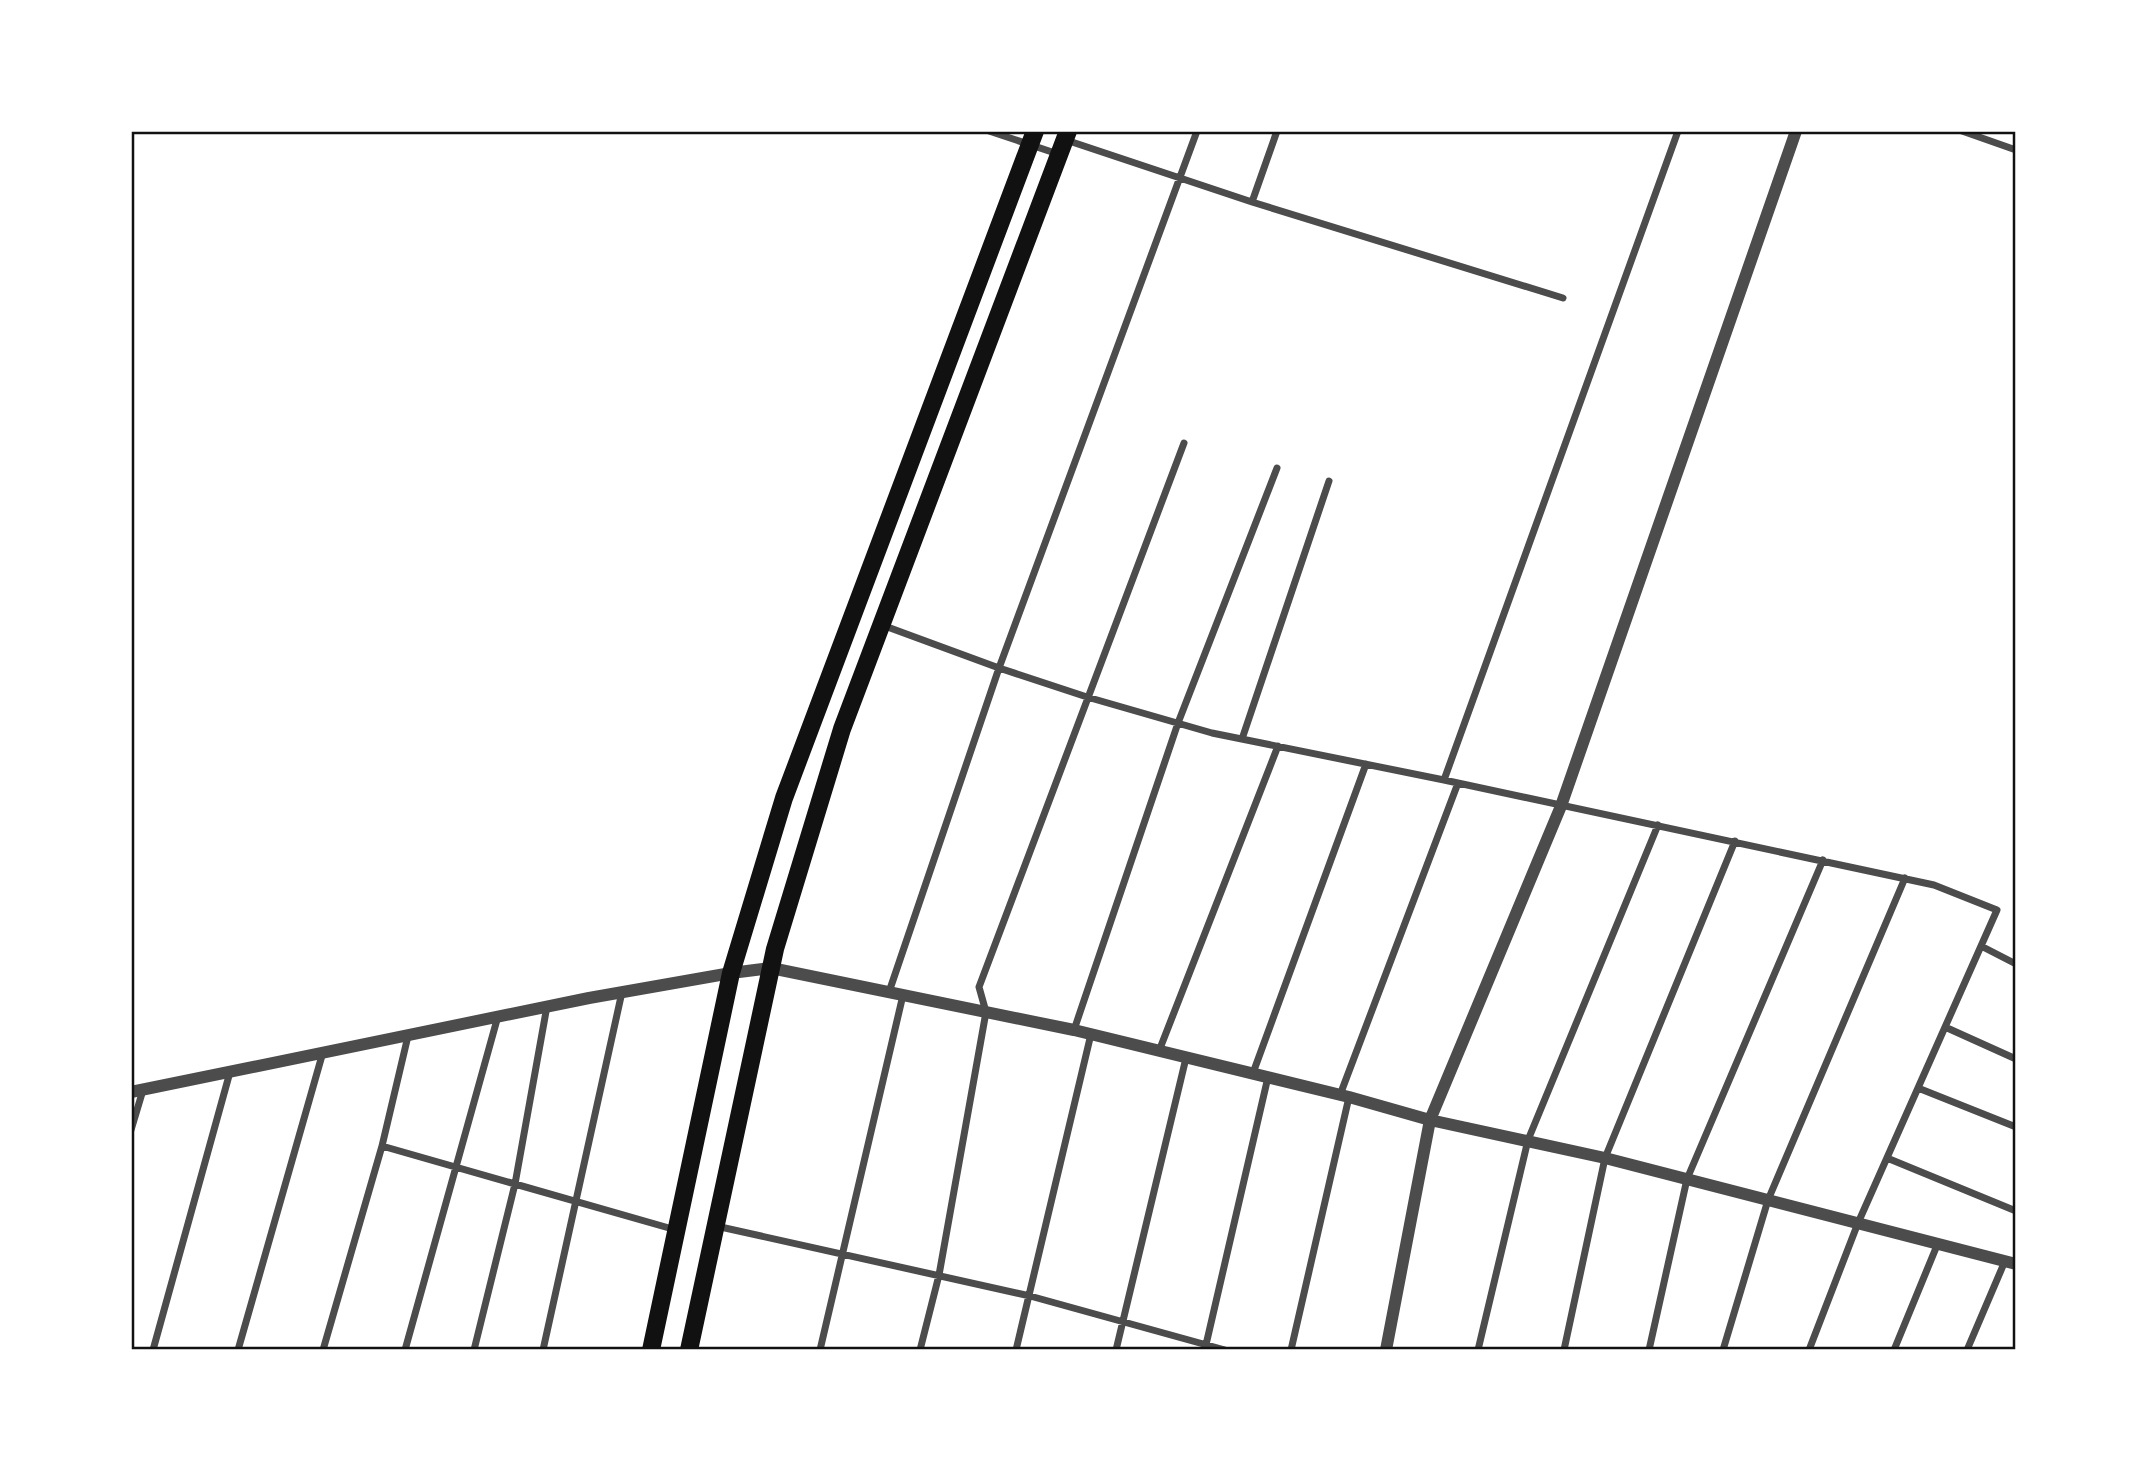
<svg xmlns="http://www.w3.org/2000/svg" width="2147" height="1481" font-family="'DM Sans',sans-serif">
<rect width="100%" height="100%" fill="#fff"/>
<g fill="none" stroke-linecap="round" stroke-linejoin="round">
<path stroke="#4c4c4c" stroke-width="7" d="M989,131L1058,154
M1962,131L2016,150
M1066,140L1252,202L1563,298
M1252,202L1277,131
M882,625L999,668L1087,697L1212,733L1444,780L1934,885L1997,910L1858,1223L1809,1350
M1242,739L1329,481
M1444,780L1678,131
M1981,946L2016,964
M889,992L999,668L1197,131
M1945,1027L2016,1059
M1074,1030L1178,723L1277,468
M1159,1051L1278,746
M1253,1073L1366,764
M1918,1088L2016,1127
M1340,1095L1458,783
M131,1130L143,1090
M382,1146L676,1230
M1887,1158L2016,1211
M716,1226L1030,1296L1225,1350
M1205,1349L1268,1077
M153,1350L230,1072
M238,1350L323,1052
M323,1350L382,1146L408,1036
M405,1350L498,1016
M474,1350L515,1184L547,1006
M543,1350L622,992
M820,1350L903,995
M920,1350L939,1275L986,1012L979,987L1184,443
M1016,1350L1091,1034
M1116,1350L1186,1058
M1291,1350L1349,1097
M1478,1350L1528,1140L1658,825
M1564,1350L1605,1158L1735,841
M1649,1350L1687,1179L1823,860
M1723,1350L1768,1200L1905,878
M1894,1350L1938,1243
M1967,1350L2005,1261"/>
<path stroke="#4c4c4c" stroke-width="12" d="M131,1092L589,998L731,973L771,968L1074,1030L1349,1097L1430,1120L1605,1158L2016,1264
M1386,1350L1430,1120L1561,806L1796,131"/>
<path stroke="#111" stroke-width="18" d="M651,1350L731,973L784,798L1035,131
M689,1350L775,949L842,729L1068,131"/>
</g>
<rect width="2147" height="1481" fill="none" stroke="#ffffff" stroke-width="266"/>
<rect x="133" y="133" width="1881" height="1215" fill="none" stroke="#111" stroke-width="2.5"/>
</svg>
